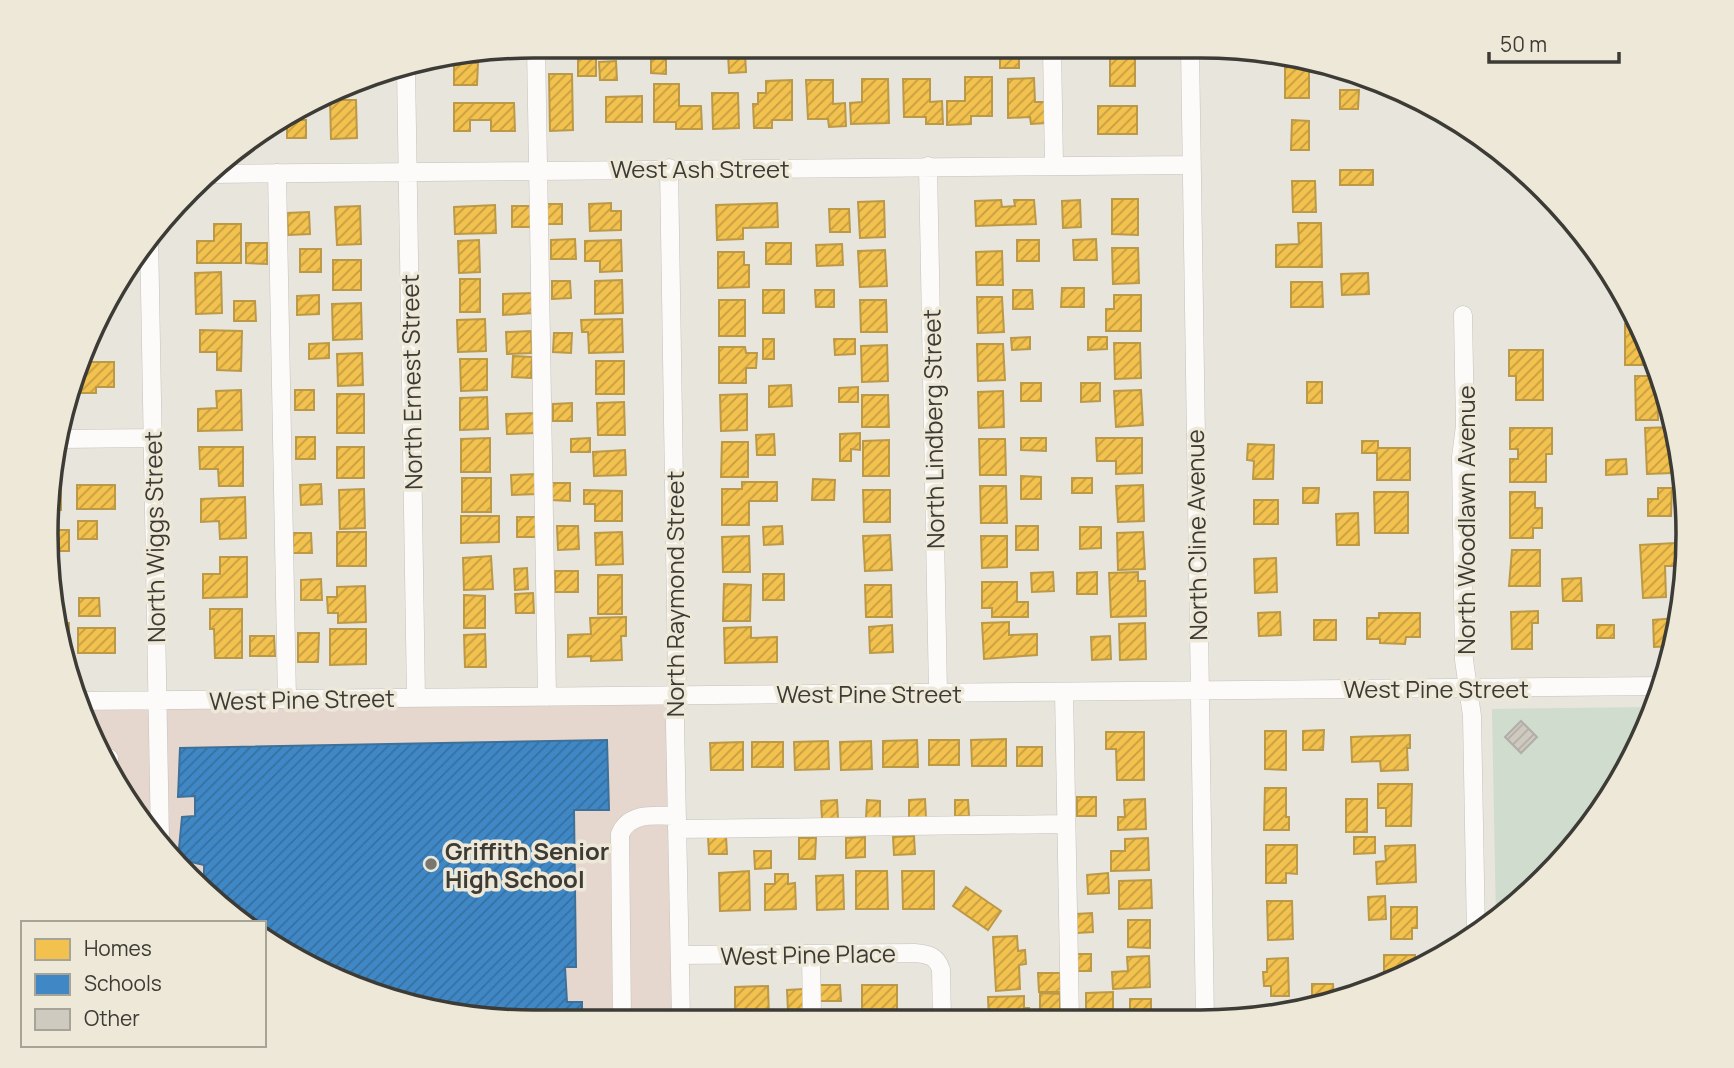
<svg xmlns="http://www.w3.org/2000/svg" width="1734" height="1068" font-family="Manrope,sans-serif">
<defs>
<pattern id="homes-hatch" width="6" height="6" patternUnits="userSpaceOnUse" patternTransform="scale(1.75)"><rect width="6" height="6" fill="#f2c14e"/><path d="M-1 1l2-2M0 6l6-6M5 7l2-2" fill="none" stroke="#c59e42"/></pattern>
<pattern id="schools-hatch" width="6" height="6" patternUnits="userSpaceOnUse" patternTransform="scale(1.75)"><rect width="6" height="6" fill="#3f88c5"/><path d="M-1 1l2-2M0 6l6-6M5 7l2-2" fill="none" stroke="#3670a1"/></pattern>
<pattern id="building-hatch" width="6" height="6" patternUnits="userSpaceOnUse" patternTransform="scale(1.75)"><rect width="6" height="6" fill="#cecabf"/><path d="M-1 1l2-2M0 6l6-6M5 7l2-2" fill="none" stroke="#b2aea5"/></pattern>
</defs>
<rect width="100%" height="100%" fill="#e8e5dd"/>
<path fill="#e5d7ce" d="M676,695L682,1019L471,1018L347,985L264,938V923L237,922L128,806L76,701Z"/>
<path fill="#cfdcce" d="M1654,707L1638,750L1588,831L1522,902L1496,920L1492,709Z"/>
<path fill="url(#homes-hatch)" stroke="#bc9946" stroke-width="2" d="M1110,49H1135V86H1110Z
M1000,51H1019V68H1000Z
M745,53L746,72L729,73L728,54Z
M651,56H666V74L651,73Z
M578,57H596V76H578Z
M616,61L617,80H600L599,62Z
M454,62L478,63L477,85H454Z
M1285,67H1309V98H1285Z
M549,74H572L573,130L550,131Z
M965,77H992V116H971V124L947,125V101H965Z
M1034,78L1035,102H1045L1046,123L1031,124L1030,117L1008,118V79Z
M862,79H888L889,123L851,124L850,103L862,102Z
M903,79H930V102L942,101L943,124H926V117H904Z
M792,80V120H772V128H754L753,104H758V93H766V81Z
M806,80H833V104L845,103L846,126L829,127L828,119H808Z
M654,84H679V106H701L702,129H676V122H654Z
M1340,90H1359L1358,109H1340Z
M712,93H738L739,128L713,129Z
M642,96V122H606V97Z
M330,100H356L357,138L331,139Z
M454,103H514L515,131H491V120H470V131H454Z
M1098,106H1137V134H1098Z
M287,120H306V138H287Z
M1292,120L1309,121V150H1291Z
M1340,170H1373V185H1340Z
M1292,181H1315L1316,212H1293Z
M1112,199H1138V235L1112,234Z
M1001,200L1002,207L1015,206L1014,200H1034L1036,224L976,226L975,201Z
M1080,200L1081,227L1063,228L1062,201Z
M884,201L885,237L860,238L858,202Z
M611,203V211H621V230L590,231L589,204Z
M777,203L778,227L743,228V239L717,240L716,205Z
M546,204H562V224H546Z
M495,205L496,233L455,234L454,207Z
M360,206L361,244L337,245L335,207Z
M512,206H531V227H512Z
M829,209H849L850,232H830Z
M309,212L310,234L288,235L287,213Z
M1298,223H1321L1322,267H1276V245L1299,244Z
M214,224H241V263H197V241H214Z
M575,239L576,259H551V240Z
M1096,239L1097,260H1074L1073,240Z
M479,240L480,272L459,273L458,241Z
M621,240L622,271L600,272V261H585V241Z
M1017,240H1039V261H1017Z
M246,243H267V264L246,263Z
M766,243H791V264H766Z
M842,244L843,265L817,266L816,245Z
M1112,248H1138L1139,283L1113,284Z
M300,249H321V272H300Z
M885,250L887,286L860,287L858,251Z
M1002,251L1003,285H977L976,252Z
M718,252H744V265H749V287L718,288Z
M333,260H361V290H333Z
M1608,271H1609L1622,288H1609Z
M221,272L222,313L196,314L195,273Z
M1368,273L1369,294L1342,295L1341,274Z
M460,279H480V312H460Z
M622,280L623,313L595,314V281Z
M552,281H570L571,298L552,299Z
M1291,282H1322L1323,307H1291Z
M1062,288H1084V307H1061Z
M763,290H784V313H763Z
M815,290H834V307H816Z
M1013,290H1032L1033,309H1013Z
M533,293V313L503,315V294Z
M319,295V314L297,315V296Z
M1114,295H1141V331H1106V309H1114Z
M977,297H1002L1004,332L978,333Z
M719,300H745V336H719Z
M860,300H886L887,332H861Z
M234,301H255L256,321H234Z
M361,303L362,339L333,340L332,304Z
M485,319L486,351L458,352L457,320Z
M622,319L623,352L589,353L588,332H582L581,320Z
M1625,324H1639L1657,365H1625Z
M200,330L242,331L241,371L217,370V352H200Z
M531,331L532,353L507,354L506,332Z
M554,333H572L571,353L553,352Z
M1030,337V349L1012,350L1011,338Z
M1088,337H1107V349L1088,350Z
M763,339H774V359H763Z
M834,339H855V354L835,355Z
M329,343V358L309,359V344Z
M1114,343H1140L1141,378L1115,379Z
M977,344H1003L1005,380L978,381Z
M887,345L888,381L862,382L861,346Z
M719,347H745L746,353H757L756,368H746V383H719Z
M1509,350H1543V400H1516V376H1509Z
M85,352L87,362H114V387H96V393H71V377Z
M362,353L363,385L338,386L337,354Z
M513,356L532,357L531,378L512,377Z
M460,359H487V390L461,391Z
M596,361H624V394H596Z
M1635,376H1657L1658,420H1636Z
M1307,382H1322V403H1307Z
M1021,383H1041V401H1021Z
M1081,383H1100V401L1081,402Z
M791,385L792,406L769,407V386Z
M858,387V402H839V388Z
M241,390L242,430L198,431V409L217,408L216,391Z
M295,390H314V410H295Z
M1141,390L1143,425L1116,427L1114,391Z
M1003,391L1004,427L979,428L978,392Z
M337,394H364V433H337Z
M747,394V430L721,431L720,395Z
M862,395H888L889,427H862Z
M487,397L488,429L460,430V398Z
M624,402L625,435H598L597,403Z
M572,403V421H553V404Z
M535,413L536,433L507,434L506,414Z
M1671,427L1672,473L1647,474L1645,428Z
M1510,428H1552V454H1546V482H1510V459H1518V449H1510Z
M860,433V450L851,449V461H840V434Z
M774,434L775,455H757L756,435Z
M296,437H315V459H296Z
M490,438V472H461V439Z
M590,438V452H571V439Z
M1021,438H1046V451L1021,450Z
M1096,438H1142V473L1116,474V461H1097Z
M979,439H1005L1006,475H980Z
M889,440V476H863V441Z
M1362,441H1378V448H1410V480H1377V453H1362Z
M722,442H748V477H721Z
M1248,444L1274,445L1273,479H1253L1254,461L1247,460Z
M199,447H243V486H219L218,469H200Z
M337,447H364V478H337Z
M625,450L626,475L594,476L593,452Z
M1626,459L1627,474L1606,475V460Z
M536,474L537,494L512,495L511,475Z
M1021,476L1041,477V499H1021Z
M462,478H491V512H462Z
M1072,478H1092V493H1072Z
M813,479L835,480L834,500H812Z
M742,482H777V501H749V525H722V489H742Z
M551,483H570V501L551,500Z
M321,484L322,504L301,505L300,485Z
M54,485H61V510H49Z
M77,485H115V509H77Z
M1143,485L1144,521L1118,522L1116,486Z
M980,486H1006L1007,523H981Z
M1303,488H1319L1318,503H1303Z
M1658,488H1672L1671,516H1648V499H1658Z
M364,489L365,528L340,529L339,490Z
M584,490L622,491V521H595V504H584Z
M863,490H890V522H864Z
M1374,492H1408V533H1375Z
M1510,492H1535V508H1542V528H1533V538H1510Z
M245,497L246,538L220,539L219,521L201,522V499Z
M1254,500H1278V524H1254Z
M1358,513L1359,545H1337L1336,514Z
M461,516H499V542L461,543Z
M517,517H536V537H517Z
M78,521H97V539H78Z
M557,526H578L579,549L558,550Z
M782,526L783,544L764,545L763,527Z
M1016,526H1038V550H1016Z
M1080,527H1101V548L1080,549Z
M51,530H69V551H51Z
M337,532H366V566H337Z
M622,532L623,564L596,565L595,533Z
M1143,532L1145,569L1118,570L1117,533Z
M293,533H311L312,553H293Z
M890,535L892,570L865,571L863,536Z
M749,536L750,572H723L722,537Z
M981,536H1007V567L982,568Z
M1675,543L1676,566H1665L1666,597L1643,598L1640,545Z
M1512,550H1540V586H1509Z
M491,556L493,589L464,590L463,558Z
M220,557H247V597L203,598V574H220Z
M1276,558L1277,592L1255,593L1254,559Z
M527,568L528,589L515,590L514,569Z
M555,571H578V592H555Z
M1053,572L1054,591L1032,592L1031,573Z
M1097,572V594H1077V573Z
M1138,572V581H1145L1146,616L1111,617L1109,573Z
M763,574H784V600H763Z
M598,575H622V614H598Z
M1581,578L1582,601H1563L1562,579Z
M321,579L322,600H301V580Z
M982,582H1017V602H1028V617H992V608H982Z
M724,584L751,585L750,621H723Z
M865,585H891L892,617H866Z
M365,586L366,622L338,623V613H328L327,597H337V587Z
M533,593L534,613H516L515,594Z
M464,595L485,596V628H464Z
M79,598H99L100,616H79Z
M210,609H242V658H215L214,629H210Z
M1538,611V623H1532V649H1512L1511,612Z
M1280,612L1281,635L1259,636L1258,613Z
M1379,613H1420V637H1406L1405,644L1380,643V639H1367V618H1379Z
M626,617V636H621L622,660L591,661V656L568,657V635L591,634L590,618Z
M1676,618L1674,646L1654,647L1653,620Z
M1314,620H1336V640H1314Z
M1009,622V635L1037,634V655L984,659L982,623Z
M60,623H69V651H65Z
M1145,623L1146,659L1120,660L1119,624Z
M892,625L893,652L870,653L869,627Z
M1597,625H1614V638H1597Z
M751,627V638L777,637V662L725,663L724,628Z
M78,628H115V653H78Z
M330,629H366V664L330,665Z
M298,633H319L318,662H298Z
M485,634L486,667H465L464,635Z
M250,636H274L275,656H250Z
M1110,636L1111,659L1092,660L1091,637Z
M1324,730L1323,750H1303V731Z
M1265,731H1286V770L1265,769Z
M1106,732H1144V780H1117L1116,749H1106Z
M1410,735V748H1407L1408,770L1381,771L1380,761L1352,762L1351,737Z
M1006,739V766H972L971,740Z
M917,740L918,767H883V741Z
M929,740H959V765H929Z
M828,741L829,769L795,770L794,742Z
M871,741L872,769L841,770L840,742Z
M743,742V770H711L710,743Z
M752,742H783V767H752Z
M1017,747H1042V766H1017Z
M1378,784H1412L1411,826H1386V808H1378Z
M1265,788H1286V817H1289V830H1264Z
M1077,797H1096V816H1077Z
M925,799L926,818H909V800Z
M1145,799L1146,829L1118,830V817H1125L1124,800Z
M1346,799H1367V832H1346Z
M837,800L838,819H822L821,801Z
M867,800L880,801V818H866Z
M955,800H968L969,816H955Z
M726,836L727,854H709L708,837Z
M914,836L915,854L894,855L893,837Z
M865,837V857L846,858V838Z
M1354,837H1375V853L1354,854Z
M799,838H816L815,859H799Z
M1148,838L1149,870L1111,871V851H1125V839Z
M1266,845H1297V874L1286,873V883H1266Z
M1415,845L1416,882L1377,884L1376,862L1386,861L1385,846Z
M754,851H771V868L755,869Z
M749,871L750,910L720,911L719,873Z
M856,871H887L888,909H856Z
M902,871H934V909H903Z
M1108,873L1109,893L1088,894L1087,875Z
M775,874H788V884L795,883L796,909L765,910V884H775Z
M843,875L844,909L817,910L816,876Z
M1151,880L1152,908L1119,909V881Z
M966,887L1001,911L988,930L953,906Z
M1385,896L1386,919L1369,920L1368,897Z
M1267,901H1292L1293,939L1268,940Z
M1391,907H1417V928H1412V939H1391Z
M1092,913L1093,932L1077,933L1076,914Z
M1128,920H1150V948L1128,947Z
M1017,936L1018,951L1025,950L1026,964L1019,965L1020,989L996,991L993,937Z
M1076,954H1091V971H1076Z
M1384,955H1415V969L1384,982Z
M1149,956L1150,987L1113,989L1112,972L1128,971L1127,957Z
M1288,958L1289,996H1271V986H1264L1263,972H1267V959Z
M1038,973H1060L1061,992H1039Z
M1312,984H1333L1334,1003L1312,1004Z
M820,985H840L841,1001H820Z
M862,985H897V1011H862Z
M768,986L769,1018L745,1019V1012H735V987Z
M803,989L805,1010L788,1011L787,990Z
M1113,992V1009H1086V993Z
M1040,993L1060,994V1013H1040Z
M1024,996V1008H1029V1021L989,1020L988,997Z
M1130,999H1151V1021H1130Z"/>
<path fill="url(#schools-hatch)" stroke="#3e719a" stroke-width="2" d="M607,740L609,810H574L576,967H565L567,1002H582V1019L471,1018L347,985L264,938V923L237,922L197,879H204V865L178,859L182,817L195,816V796L178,797L180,748Z"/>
<path fill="url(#building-hatch)" stroke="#b0aea8" stroke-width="2" d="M1521,721L1537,737L1521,753L1505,737Z"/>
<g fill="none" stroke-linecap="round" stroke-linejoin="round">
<g stroke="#c4c1bb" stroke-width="19">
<path id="minor" d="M536,46L547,697
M1052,48L1054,165
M1190,49L1205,1021
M406,67L416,698
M928,166L938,693
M669,168L677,671L675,724L681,1019
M277,173L287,700
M209,174L1191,165
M149,235L160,840
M1463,315L1465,426L1461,457L1464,660L1472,716L1476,935
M61,439L152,438
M1064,692L1070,1021
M76,701L1662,686
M105,758H109V768
M677,829L1066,824
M811,954L812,1020
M680,955L915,953C928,954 937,956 941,970L942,1020
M622,1019L620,834C630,811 657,816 677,816"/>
</g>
<use href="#minor" stroke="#fcfbfa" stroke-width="18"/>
</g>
<circle fill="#797670" stroke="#ede8d8" stroke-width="2.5" cx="431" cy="864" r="7"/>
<g text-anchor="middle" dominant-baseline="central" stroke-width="7" stroke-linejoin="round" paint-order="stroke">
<g font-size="24" fill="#3d3b35" stroke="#ede8d8">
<text x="700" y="168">West Ash Street</text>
<text transform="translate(411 382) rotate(-91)">North Ernest Street</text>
<text transform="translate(933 429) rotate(-91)">North Lindberg Street</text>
<text transform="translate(1465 520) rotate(-90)">North Woodlawn Avenue</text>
<text transform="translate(1196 535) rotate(-91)">North Cline Avenue</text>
<text transform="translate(154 537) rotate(-91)">North Wiggs Street</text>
<text transform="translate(674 594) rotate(-90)">North Raymond Street</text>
<text x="1436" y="688">West Pine Street</text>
<text x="869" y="693">West Pine Street</text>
<text transform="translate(302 699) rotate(-1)">West Pine Street</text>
<text transform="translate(808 954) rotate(-1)">West Pine Place</text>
</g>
<g font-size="24" font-weight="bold" fill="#3d3b35" stroke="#ede8d8" text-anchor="start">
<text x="445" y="850">Griffith Senior<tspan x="445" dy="28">High School</tspan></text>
</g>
</g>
<path d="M0 0H1734V1068H0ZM534 58H1200A476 476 0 0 1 1676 534V534A476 476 0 0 1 1200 1010H534A476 476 0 0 1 58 534V534A476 476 0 0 1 534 58Z" fill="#ede8d8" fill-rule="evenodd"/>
<path fill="none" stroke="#3d3b35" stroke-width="3.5" d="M534 58H1200A476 476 0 0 1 1676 534V534A476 476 0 0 1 1200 1010H534A476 476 0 0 1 58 534V534A476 476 0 0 1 534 58Z"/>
<rect x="21" y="921" width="245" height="126" fill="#ede8d8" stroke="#a7a397" stroke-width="2"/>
<rect x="35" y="939" width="35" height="21" fill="#f2c14e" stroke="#a7a397" stroke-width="2"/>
<text x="84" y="956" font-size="21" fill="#3d3b35">Homes</text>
<rect x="35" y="974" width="35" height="21" fill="#3f88c5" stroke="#a7a397" stroke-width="2"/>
<text x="84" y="991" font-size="21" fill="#3d3b35">Schools</text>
<rect x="35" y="1009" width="35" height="21" fill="#cecabf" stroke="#a7a397" stroke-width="2"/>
<text x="84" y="1026" font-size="21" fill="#3d3b35">Other</text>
<path d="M1489 52v10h130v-10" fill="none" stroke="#3d3b35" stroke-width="3.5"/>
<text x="1500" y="52" font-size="21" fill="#3d3b35" stroke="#ede8d8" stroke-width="5" paint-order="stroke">50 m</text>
</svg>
